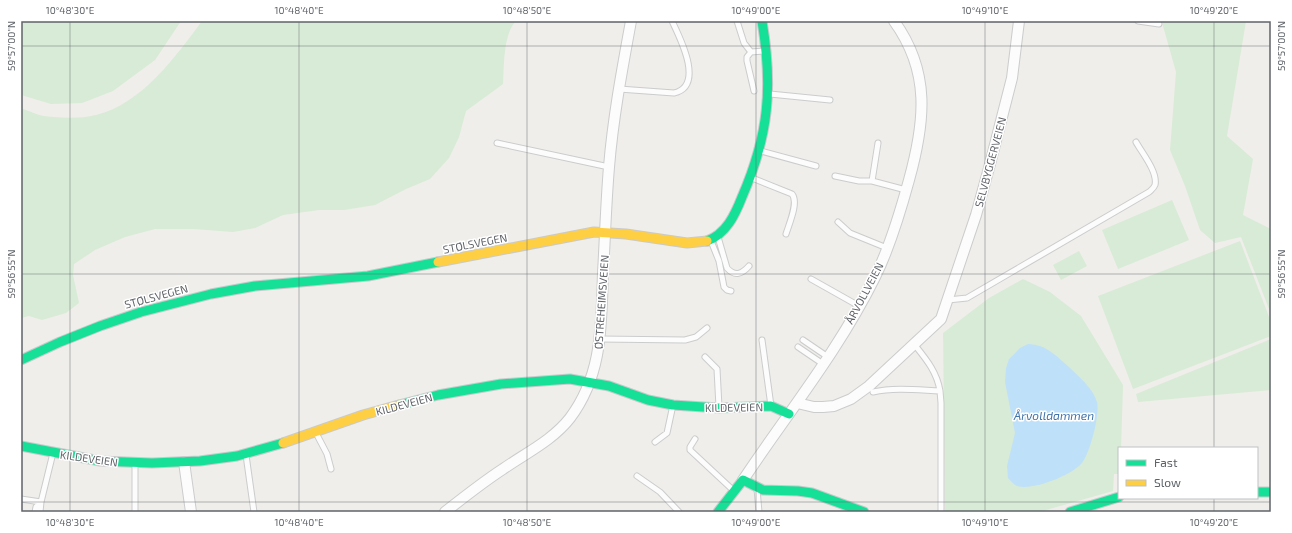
<svg xmlns="http://www.w3.org/2000/svg" width="1292" height="533" font-family="'Exo 2',sans-serif">
<rect width="100%" height="100%" fill="#efeeea"/>
<path fill="#d8ebd6" d="M21,21H181L155,60L113,91L82,103L51,104L21,95Z
M202,21H516C503,34 504,67 503,84L466,111L459,137L449,158L430,179L406,189L375,205L344,210H319L283,215L255,228L233,232L194,229H155L125,237L95,250L74,264L73,275L79,303L66,313L42,320L29,316L21,318V108C29,111 37,115 44,116C61,118 80,119 96,115C142,104 176,56 202,21Z
M1163,21H1246L1227,136L1253,159L1243,215L1271,229V314L1241,237L1215,243L1200,230L1185,186L1170,150L1176,72L1163,26Z
M1172,200L1189,240L1118,269L1102,230Z
M1240,241L1271,322V336L1133,389L1098,296Z
M1079,251L1087,266L1061,280L1053,265Z
M1023,279L1050,292L1081,316L1123,385L1121,448H1119V474H1114L1113,491L1039,512H945L943,333L989,298Z
M1271,339V390L1138,402L1136,394Z"/>
<path fill="#bfe0f9" d="M1028,344C1047,345 1055,355 1069,367C1079,377 1093,388 1097,402C1100,415 1090,453 1082,463C1072,475 1033,491 1017,486C1014,485 1011,481 1008,478L1007,466L1015,433L1005,382L1006,368L1009,359L1020,348Z"/>
<g fill="none" stroke-linecap="round" stroke-linejoin="round">
<g stroke="#cbcccc" stroke-width="7">
<path id="lane" d="M737,21L744,43L751,52
M1138,21L1159,24
M619,89L674,93C705,86 680,38 672,21
M754,91L747,61V57L751,52L765,51
M770,94L830,100
M497,143L609,167
M761,151L816,166
M835,176L859,181H872L906,190
M752,178L792,194C799,202 789,224 786,234
M872,181L878,143
M838,222L850,233L887,248
M718,237L727,268C735,277 742,274 749,266
M711,241L719,261L724,287L727,290L731,291
M811,279L859,306
M948,300L967,298L1149,192C1151,190 1154,188 1155,185C1158,172 1142,153 1136,142
M600,339L685,340L696,337L707,328
M762,340L771,406
M803,340L828,357
M914,344C926,359 937,372 940,391
M798,347L823,364
M705,357L717,369L719,407
M873,392C895,387 918,390 940,391L941,403V512
M316,433L327,454L331,469
M695,439L690,447V450L734,491
M655,442L667,433L673,405
M246,455L254,512
M637,476L660,492L679,512
M757,489L759,512
M21,499L41,502L36,507L35,512
M40,512L41,502L53,453
M135,512V463"/>
</g>
<g stroke="#cbcccc" stroke-width="12">
<path id="street" d="M797,403L814,407H823L834,406L851,399L869,386L941,319L976,215L989,168L1012,78L1019,21
M184,462L191,512
M743,480C787,414 839,350 875,277C890,247 900,213 909,180C925,122 931,72 894,21
M445,512C464,497 483,482 503,469C526,453 553,440 570,418C603,374 601,325 603,273C605,238 606,203 609,167C613,118 622,70 631,21"/>
</g>
<g stroke="#cacacb" stroke-width="11">
<path id="fast" d="M707,241C726,234 735,215 742,197C769,135 773,87 762,21
M21,360L60,342L100,326L141,312L211,294L255,286L368,276L438,262
M399,405L438,395L501,384L570,379L609,386L648,400L673,405L719,408L771,406L789,414
M21,446L100,461L152,463L200,461L237,456L283,443
M1257,492H1271
M718,512L743,480L763,490L798,491L812,493L864,512
M1070,512L1119,497"/>
</g>
<g stroke="#cacacb" stroke-width="11">
<path id="slow" d="M438,262L594,232L626,234L687,243L707,241
M283,443L363,415L399,405"/>
</g>
<use href="#lane" stroke="#fdfcfc" stroke-width="5"/>
<use href="#street" stroke="#fdfcfc" stroke-width="10"/>
<use href="#fast" stroke="#16e098" stroke-width="9"/>
<use href="#slow" stroke="#ffcf43" stroke-width="9"/>
</g>
<path fill="none" stroke="#5f6368" stroke-width="1" stroke-opacity="0.45" d="M70,21V512M299,21V512M527,21V512M756,21V512M985,21V512M1214,21V448M21,46H1271M21,274H1271M1214,498V512M21,502H1271"/>
<g text-anchor="middle" dominant-baseline="central" stroke-width="3" stroke-linejoin="round" paint-order="stroke">
<g font-size="11" fill="#5f6368" stroke="#fff">
<text transform="translate(990 162) rotate(-75)">SELVBYGGERVEIEN</text>
<text transform="translate(475 243) rotate(-11)">STØLSVEGEN</text>
<text transform="translate(864 293) rotate(-62)">ÅRVOLLVEIEN</text>
<text transform="translate(156 296) rotate(-15)">STØLSVEGEN</text>
<text transform="translate(601 302) rotate(-86)">ØSTREHEIMSVEIEN</text>
<text transform="translate(404 404) rotate(-15)">KILDEVEIEN</text>
<text transform="translate(734 407) rotate(-1)">KILDEVEIEN</text>
<text transform="translate(89 458) rotate(8)">KILDEVEIEN</text>
</g>
<g font-size="12" font-style="italic" fill="#4174aa" stroke="#fff">
<text x="1054" y="415">Årvolldammen</text>
</g>
</g>
<rect width="1292" height="533" fill="none" stroke="#ffffff" stroke-width="44"/>
<rect x="1118" y="447" width="140" height="52" fill="#ffffff" stroke="#bfc1c3"/>
<rect x="1126" y="460" width="20" height="6" fill="#16e098" stroke="#bfc1c3"/>
<text x="1154" y="467" font-size="12" fill="#5f6368">Fast</text>
<rect x="1126" y="480" width="20" height="6" fill="#ffcf43" stroke="#bfc1c3"/>
<text x="1154" y="487" font-size="12" fill="#5f6368">Slow</text>
<rect x="22" y="22" width="1248" height="489" fill="none" stroke="#5f6368" stroke-width="1.5"/>
<g font-size="10" text-anchor="middle" fill="#5f6368">
<text x="70" y="14">10°48'30"E</text>
<text x="299" y="14">10°48'40"E</text>
<text x="527" y="14">10°48'50"E</text>
<text x="756" y="14">10°49'00"E</text>
<text x="985" y="14">10°49'10"E</text>
<text x="1214" y="14">10°49'20"E</text>
<text transform="translate(11 46) rotate(-90)" y="4">59°57'00"N</text>
<text transform="translate(1281 46) rotate(-90)" y="4">59°57'00"N</text>
<text transform="translate(11 274) rotate(-90)" y="4">59°56'55"N</text>
<text transform="translate(1281 274) rotate(-90)" y="4">59°56'55"N</text>
<text x="70" y="526">10°48'30"E</text>
<text x="299" y="526">10°48'40"E</text>
<text x="527" y="526">10°48'50"E</text>
<text x="756" y="526">10°49'00"E</text>
<text x="985" y="526">10°49'10"E</text>
<text x="1214" y="526">10°49'20"E</text>
</g>
</svg>
